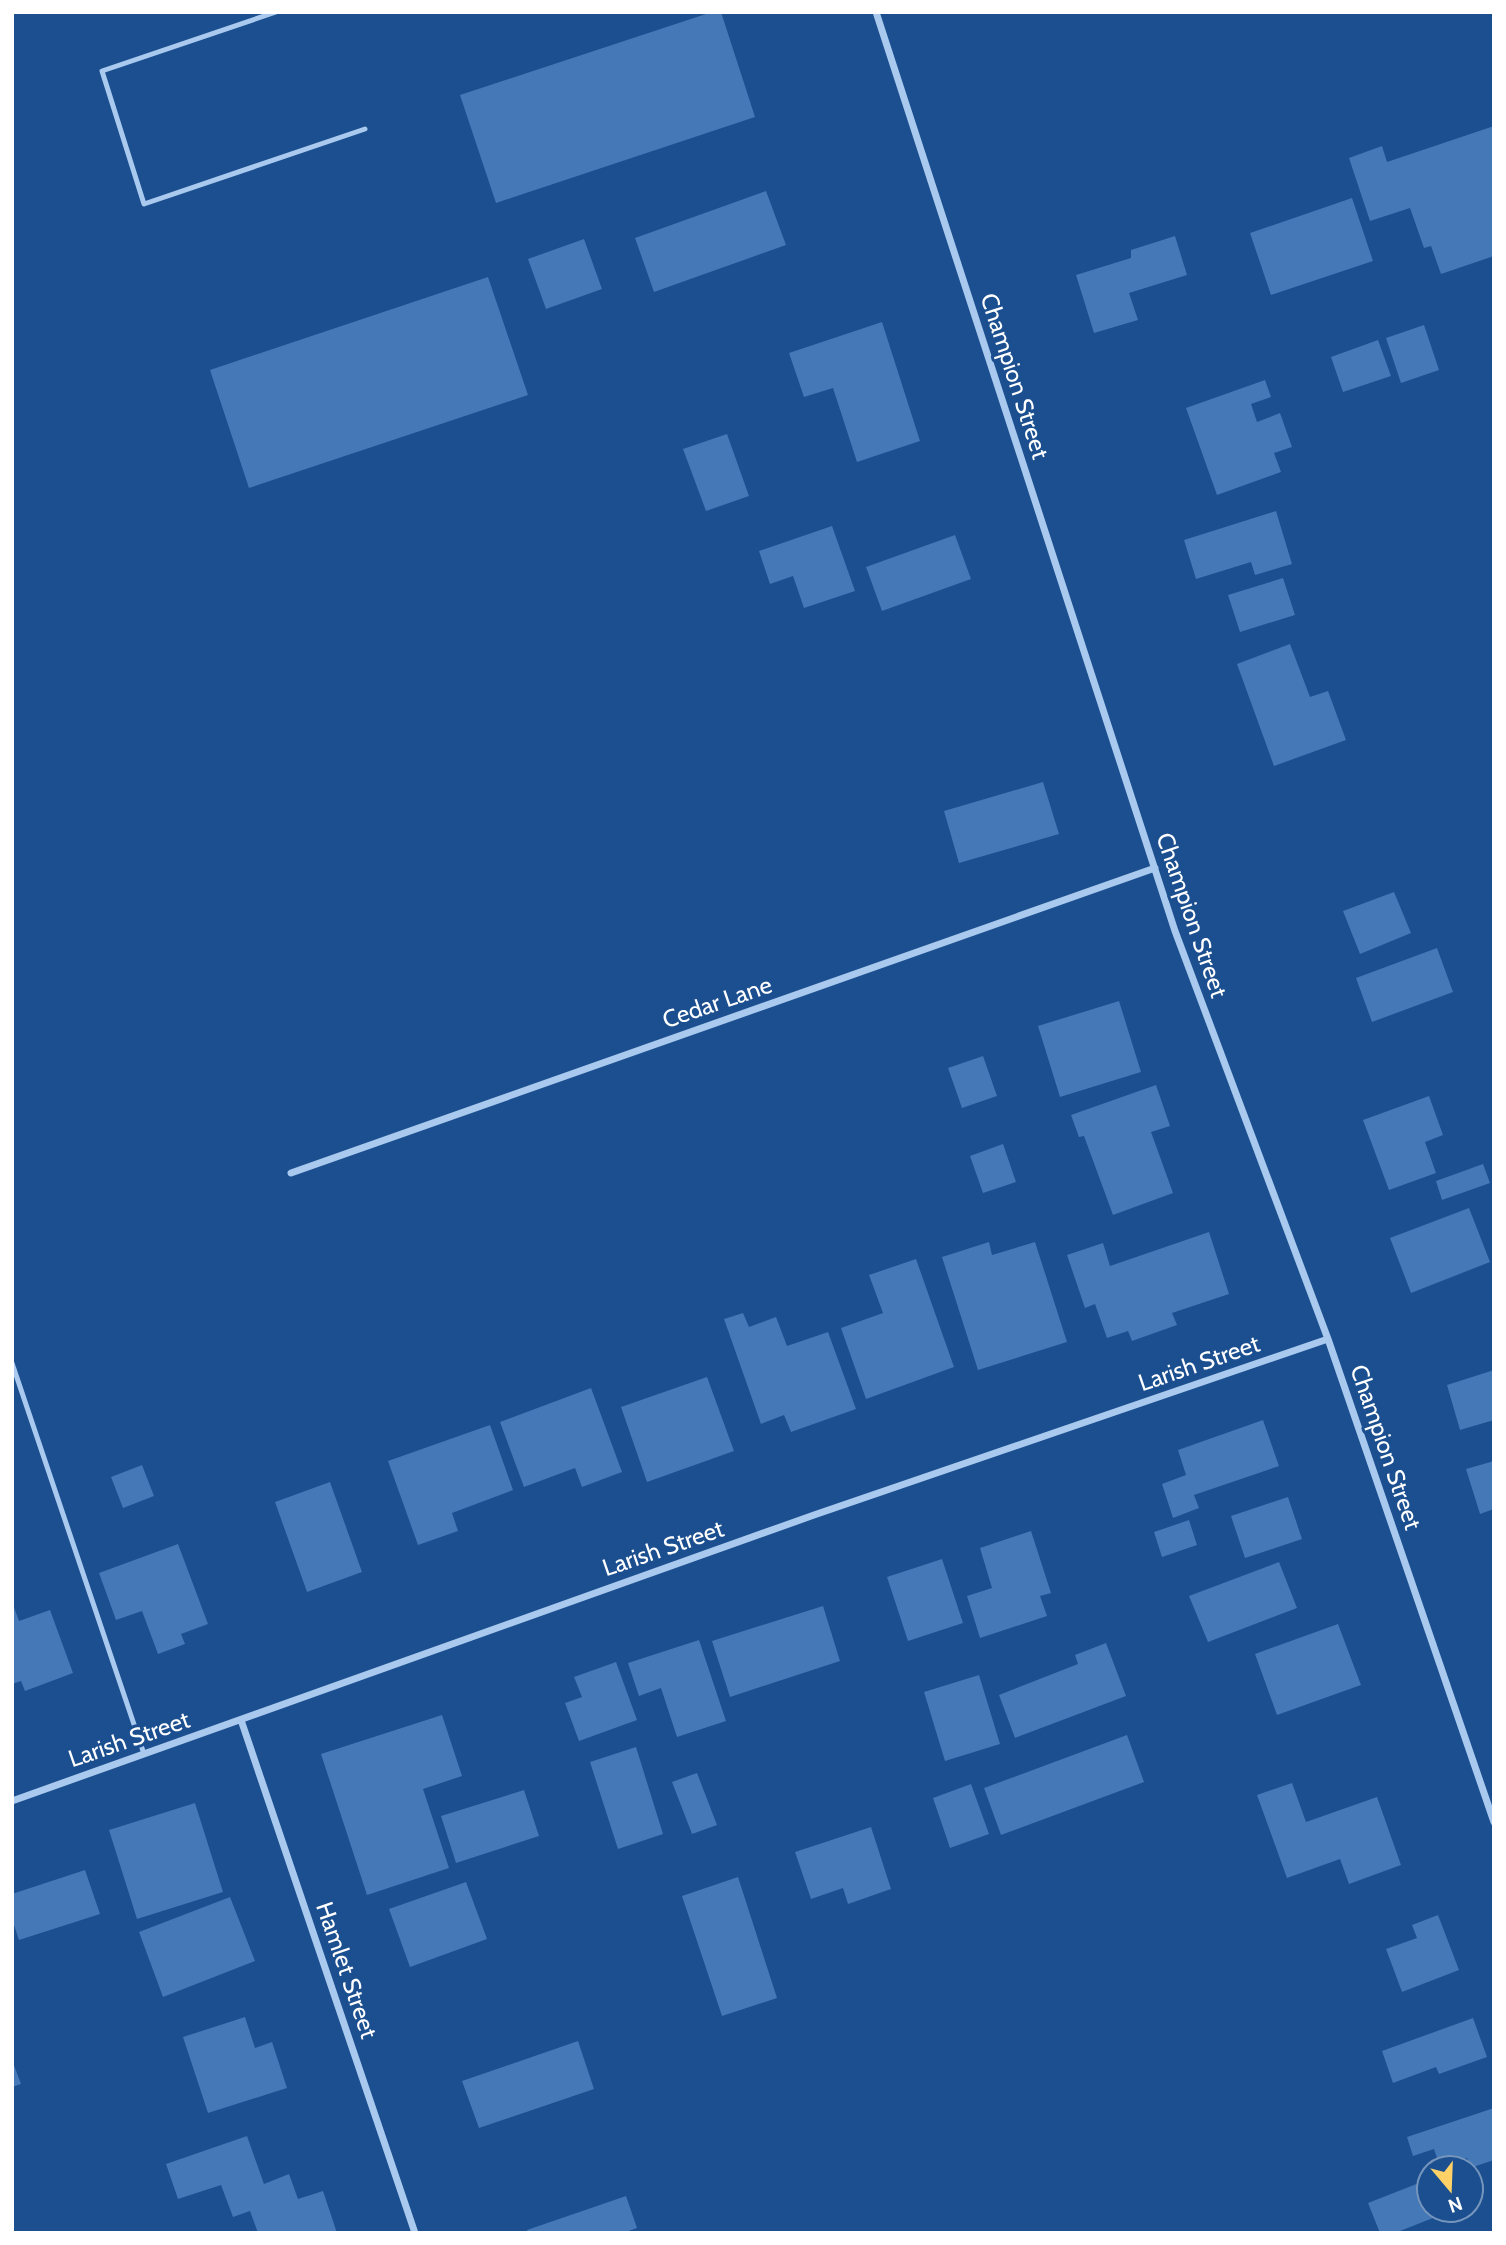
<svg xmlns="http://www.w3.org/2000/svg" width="1506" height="2245" font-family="Cabin,sans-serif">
<rect width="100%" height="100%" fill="#1b4f8f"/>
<path fill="#4478b7" d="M712,12H721L755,117L496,203L460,95Z
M1494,126V256L1441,274L1431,246L1424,248L1410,208L1370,221L1349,158L1382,146L1387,162Z
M766,191L786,245L654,292L635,238Z
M1352,198L1373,261L1271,295L1250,233Z
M1175,236L1187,275L1129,293L1138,320L1094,333L1076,275L1131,258V250Z
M584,239L602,289L546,309L528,259Z
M488,277L528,395L249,488L210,370Z
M882,322L920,441L857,462L833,388L804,397L789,353Z
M1424,325L1439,370L1401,383L1386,338Z
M1378,340L1391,376L1343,392L1331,357Z
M1265,380L1271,397L1251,404L1257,422L1280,413L1292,447L1274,453L1281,472L1217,495L1186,408Z
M727,434L749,496L706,511L683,449Z
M1276,511L1292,564L1255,575L1251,562L1196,579L1184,540Z
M832,526L855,591L804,608L793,576L770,584L759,551Z
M955,535L971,579L882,611L866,567Z
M1283,578L1295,615L1240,632L1228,595Z
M1290,644L1310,697L1328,691L1346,740L1274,766L1237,664Z
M1043,782L1059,834L959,863L944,811Z
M1394,892L1411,933L1360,954L1343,911Z
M1437,948L1453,992L1372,1022L1356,978Z
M1119,1001L1141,1072L1060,1097L1038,1026Z
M983,1056L997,1096L962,1108L948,1068Z
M1156,1085L1170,1126L1151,1132L1173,1193L1113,1215L1084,1136L1079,1137L1071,1115Z
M1429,1096L1443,1135L1425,1142L1436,1173L1389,1190L1363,1120Z
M1003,1144L1016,1182L983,1193L970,1156Z
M1483,1164L1490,1183L1442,1200L1436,1181Z
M1469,1208L1490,1262L1411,1293L1390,1238Z
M1209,1232L1229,1294L1172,1313L1177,1325L1132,1341L1128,1331L1107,1338L1095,1304L1085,1308L1067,1255L1103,1243L1110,1266Z
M989,1242L992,1255L1035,1242L1067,1342L978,1370L942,1257Z
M916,1259L954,1367L866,1399L841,1328L883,1313L869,1275Z
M743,1313L749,1327L776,1317L787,1346L828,1332L856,1409L791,1432L784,1415L761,1424L724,1319Z
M1494,1370V1420L1460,1430L1447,1385Z
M707,1377L734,1451L647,1482L621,1407Z
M591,1388L622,1472L582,1487L575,1468L524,1487L500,1422Z
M1263,1420L1279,1466L1194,1495L1199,1508L1173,1518L1162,1484L1186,1475L1178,1450Z
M490,1425L513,1490L452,1513L458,1531L418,1545L388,1461Z
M1494,1461V1509L1480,1514L1466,1469Z
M142,1465L154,1496L123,1508L111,1477Z
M330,1482L362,1572L307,1592L275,1502Z
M1288,1497L1302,1539L1245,1558L1231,1516Z
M1189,1520L1197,1545L1162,1557L1154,1532Z
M1031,1531L1051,1593L1040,1596L1047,1616L980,1638L967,1596L992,1588L980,1548Z
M178,1544L208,1624L181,1634L185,1644L158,1654L142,1611L116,1620L99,1573Z
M942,1559L963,1623L908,1641L887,1577Z
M1279,1562L1297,1608L1208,1642L1189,1596Z
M12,1602L19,1621L50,1610L73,1673L25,1691L21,1681L12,1684Z
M823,1606L840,1661L730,1697L712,1641Z
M1338,1624L1361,1685L1277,1715L1255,1654Z
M699,1640L726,1721L677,1737L661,1688L639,1696L628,1663Z
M1106,1643L1126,1696L1015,1738L999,1695L1078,1664L1075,1655Z
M616,1662L637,1720L579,1741L565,1703L582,1697L574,1677Z
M979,1675L1000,1744L945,1761L924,1692Z
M442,1715L462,1776L423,1789L449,1868L367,1895L321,1754Z
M1127,1735L1144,1782L1001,1835L984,1788Z
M636,1747L663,1834L618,1849L590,1762Z
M697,1773L717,1825L692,1834L672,1782Z
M1292,1783L1306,1822L1377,1797L1401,1865L1349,1884L1340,1859L1287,1878L1257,1795Z
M971,1784L989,1834L950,1848L933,1798Z
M524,1790L539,1836L456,1863L441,1816Z
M195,1803L223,1892L137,1919L109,1830Z
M871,1827L891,1889L848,1904L843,1888L811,1899L795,1852Z
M85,1870L100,1914L19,1940L12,1919V1894Z
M738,1877L777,1998L722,2016L682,1896Z
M466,1882L487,1939L410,1967L389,1909Z
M230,1897L255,1961L163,1997L139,1932Z
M1438,1915L1459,1970L1402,1992L1386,1949L1417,1938L1412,1925Z
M245,2017L255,2048L272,2042L287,2088L208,2113L183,2037Z
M1473,2018L1487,2057L1439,2074L1436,2067L1393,2083L1382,2051Z
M578,2041L594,2089L479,2128L462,2081Z
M12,2060L21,2084L12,2087Z
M1494,2108V2160L1470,2168L1467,2158L1440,2167L1434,2149L1413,2156L1407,2137Z
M247,2136L264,2184L289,2174L298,2199L323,2191L337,2233H258L250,2211L233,2217L221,2185L178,2199L166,2164Z
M1419,2183L1433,2218L1395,2233H1380L1368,2203Z
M626,2196L637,2228L623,2233H528L527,2230Z"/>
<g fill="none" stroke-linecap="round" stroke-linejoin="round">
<path stroke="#a9c9ee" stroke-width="5" d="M276,12L102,71L144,204L365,129
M12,1363L144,1754"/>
<path stroke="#a9c9ee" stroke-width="7" d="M876,12L1175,931L1328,1339L1494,1822
M291,1173L1155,868
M241,1720L415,2233
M12,1801L814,1515L1328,1339"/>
</g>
<g text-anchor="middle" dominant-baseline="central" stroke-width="6" stroke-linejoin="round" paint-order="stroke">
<g font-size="24" fill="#fff" stroke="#1b4f8f">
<text transform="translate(1015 376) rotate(72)">Champion Street</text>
<text transform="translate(1192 915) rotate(71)">Champion Street</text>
<text transform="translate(717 1002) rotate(-19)">Cedar Lane</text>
<text transform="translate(1199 1363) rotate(-19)">Larish Street</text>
<text transform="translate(1386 1447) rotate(71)">Champion Street</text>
<text transform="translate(663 1548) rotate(-19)">Larish Street</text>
<text transform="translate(129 1739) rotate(-19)">Larish Street</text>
<text transform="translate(347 1970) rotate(71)">Hamlet Street</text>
</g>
</g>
<rect width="1506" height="2245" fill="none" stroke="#ffffff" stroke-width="28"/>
<g transform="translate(1450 2189) rotate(161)"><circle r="33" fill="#1b4f8f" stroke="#7695bc" stroke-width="2"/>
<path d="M0-5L12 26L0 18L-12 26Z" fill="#ffd166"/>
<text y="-10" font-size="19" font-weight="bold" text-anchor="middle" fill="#ffffff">N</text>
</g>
</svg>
